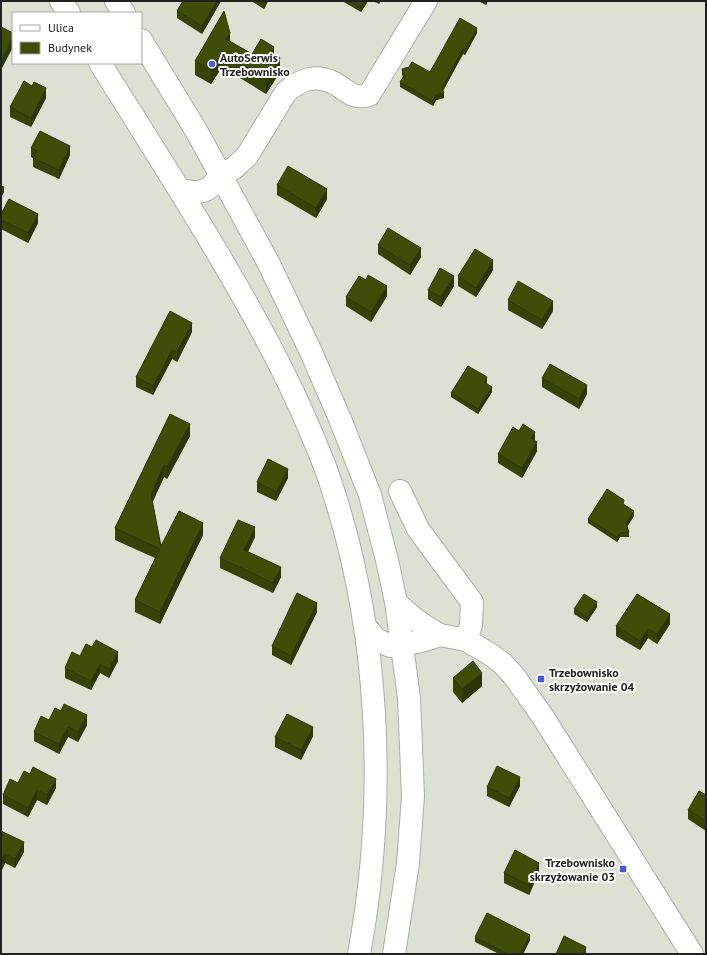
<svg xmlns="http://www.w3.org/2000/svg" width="707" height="955" font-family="'PT Sans',sans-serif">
<rect width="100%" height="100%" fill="#dce1d3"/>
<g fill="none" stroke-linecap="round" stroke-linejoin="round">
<g stroke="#abb0a2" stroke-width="24">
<path id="street" d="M221,175L234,168L247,156L286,92C300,80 314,74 332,82C347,89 350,100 369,95L426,1
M400,491L418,529L472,602L471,625L466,640"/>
</g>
<g stroke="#abb0a2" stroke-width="24">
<path id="secondary" d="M61,1L69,13
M116,1L124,13
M141,40L197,132L268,262L311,352L340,419L370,495L387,560L396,602L409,698L413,796L408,863L394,954
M100,63C138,124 177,185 214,247C249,306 283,366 310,430C316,445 323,460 328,475C380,626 388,797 359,954
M179,189C200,195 208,193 221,175
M396,602C409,616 423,626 440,635
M365,626L376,639L390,646L403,645L425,640L440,635L466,640L490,654L502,663L514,676L543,717L692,954"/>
</g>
<use href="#street" stroke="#fff" stroke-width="22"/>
<use href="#secondary" stroke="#fff" stroke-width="22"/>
</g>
<path fill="#354307" d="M183,1H221L202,34L177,18V11Z
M251,1H268L264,9Z
M342,1H368L361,12Z
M373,1H381L379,4Z
M478,1H488L486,5Z
M477,33L465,55L463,54L443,91L444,98L436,100L433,106L400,87V82L403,78L402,74V69L430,72Z
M230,41L252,54L274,55L280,72L266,94L222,67L211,84L195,75V61Z
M46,98L31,127L10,117V107Z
M31,148L70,155L59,179L33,167V158L31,157Z
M277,185L327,199L316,218L277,195Z
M1,214L38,223L28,243L1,229Z
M378,245L421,257L410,275L378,254Z
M493,270L476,297L458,286V276Z
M454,286L441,307L428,299V290Z
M387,296L371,322L346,306V297Z
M508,300L553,311L542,329L508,310Z
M192,332L177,362L172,359L153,395L136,387V377Z
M542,378L587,394L579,409L542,387Z
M487,382L486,384L492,392L478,414L451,397V393Z
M170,414L190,436L167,479L164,477L152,502L161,546L203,535L160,624L135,612V600L155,558L115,540V528Z
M519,431L535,440L537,451L522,478L498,463V454Z
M288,478L276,501L257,492V482Z
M624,505L634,516L627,527L629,532V537H620L617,542L588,523V519Z
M255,537L248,552L281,577L273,593L220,568V558Z
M597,607L587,622L574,614V609Z
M317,612L291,665L272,655V646Z
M670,624L657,644L648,638L640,650L616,636V626Z
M80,656L118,661L109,678L100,673L91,690L65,678V668Z
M453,678L482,686L462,703L453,692Z
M49,720L87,725L78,742L68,737L59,754L34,741V732Z
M313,736L301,760L275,747V737Z
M18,783L56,788L47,805L37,800L28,817L3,804V795Z
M520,786L509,807L487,796V787Z
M706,795V831L688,819V810Z
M1,831L24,852L15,868L5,863L1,872Z
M539,872L529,895L504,883V873Z
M475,937L530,940L523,954H499L475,942Z"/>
<path fill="#2b3706" d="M217,1H221L202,34V26Z
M264,1H268L264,9Z
M364,1H368L361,12V6Z
M486,1H488L486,5Z
M477,28V33L465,55V50Z
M230,33V47L226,39Z
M13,37V47L1,70V61Z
M274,47V61L271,53Z
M463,49V54L442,92V88Z
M222,53V67L211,84V70Z
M280,58V72L266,94V80Z
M46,88V98L31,127V118Z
M444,93V98L436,100L433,106V101L436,95Z
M70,146V155L59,179V170Z
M4,187V192L1,198V193Z
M327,189V199L316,218V208Z
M38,214V223L28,243V233Z
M421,248V257L410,275V265Z
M493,260V270L476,297V288Z
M454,276V286L441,307V297Z
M387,286V296L371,322V312Z
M553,301V311L542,329V320Z
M192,323V332L177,362V352Z
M172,350V359L153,395V386Z
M487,377V382L484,387V382Z
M587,385V394L579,409V399Z
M492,387V392L478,414V409Z
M190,424V436L167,479V467Z
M535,432V441L531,438Z
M537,442V451L522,478V468Z
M164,465V477L151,506V494Z
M288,469V478L276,501V492Z
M634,511V516L626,528V523Z
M203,523V535L160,624V612Z
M255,527V537L244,559V550Z
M620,533V537L617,542V537Z
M281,567V577L273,593V583Z
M597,602V607L587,622V617Z
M317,603V612L291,665V656Z
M670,614V624L657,644V634Z
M648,629V638L640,650V641Z
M118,652V661L109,678V669Z
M100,664V673L91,690V681Z
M482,673V686L462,703V689Z
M87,715V725L78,742V732Z
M68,727V737L59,754V744Z
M313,727V736L301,760V750Z
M520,777V786L509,807V798Z
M56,779V788L47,805V795Z
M37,790V800L28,817V808Z
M24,842V852L15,868V859Z
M5,854V863L1,872V862Z
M539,863V872L529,895V885Z
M530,935V940L523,954H520Z
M586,947V954H583Z"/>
<path fill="#3e4e08" stroke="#2b3706" d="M183,1H217L202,26L177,11Z
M353,1H364L361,6Z
M224,11L230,33L226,39L252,54L261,39L274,47L271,53L280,58L266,80L222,53L211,70L195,61Z
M460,18L477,28L465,50L463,49L442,88L444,93L436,95L433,101L400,82L404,76L402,69L409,67L412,62L430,72Z
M1,27L13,33V37L1,61Z
M24,81L32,86L34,82L46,88L31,118L10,107Z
M40,131L70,146L59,170L33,158L37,151L31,148Z
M288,166L327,189L316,208L277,185Z
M1,186L4,187L1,193Z
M9,199L38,214L28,233L1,220V214Z
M388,228L421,248L410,265L378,245Z
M475,249L493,260L476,288L458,276Z
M440,268L454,276L441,297L428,290Z
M368,275L387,286L371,312L346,297L359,276L366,280Z
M518,281L553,301L542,320L508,300Z
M170,311L192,323L177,352L172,350L153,386L136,377Z
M550,364L587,385L579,399L542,378Z
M468,366L487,377L484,382L492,387L478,409L451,393Z
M170,414L190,424L167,467L164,465L151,494L161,546L179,511L203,523L160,612L135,600L160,549L115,528Z
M523,424L535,432L531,438L537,442L522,468L498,454L513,427L519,431Z
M268,459L288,469L276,492L257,482Z
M607,489L624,500L623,504L634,511L626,523L629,532L620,533L617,537L588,519Z
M238,520L255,527L244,550L281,567L273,583L220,558Z
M297,593L317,603L291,656L272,646Z
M584,594L597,602L587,617L574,609Z
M637,594L670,614L657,634L648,629L640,641L616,626Z
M96,640L118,652L109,669L100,664L91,681L65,668L72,652L80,656L86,644L92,647Z
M473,661L482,673L462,689L453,678Z
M64,704L87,715L78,732L68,727L59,744L34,732L41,716L49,720L55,708L61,711Z
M287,714L313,727L301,750L275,737Z
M497,766L520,777L509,798L487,787Z
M33,767L56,779L47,795L37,790L28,808L3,795L10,779L18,783L24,771L30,774Z
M699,791L706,795V821L688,810Z
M1,831L24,842L15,859L5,854L1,862Z
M515,850L539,863L529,885L504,873Z
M487,913L530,935L520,954H508L475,937Z
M564,936L586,947L583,954H556Z"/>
<g fill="#4a5acf" stroke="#fff" stroke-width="1.5">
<circle cx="212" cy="64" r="4"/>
<rect x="537" y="675" width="8" height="8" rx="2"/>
<rect x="619" y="865" width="8" height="8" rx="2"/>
</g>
<g text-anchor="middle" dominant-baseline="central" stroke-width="4" stroke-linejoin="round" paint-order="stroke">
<g font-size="12" font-weight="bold" fill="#20221d" stroke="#fff" text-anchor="start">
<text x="220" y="57">AutoSerwis<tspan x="220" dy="14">Trzebownisko</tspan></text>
<text x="549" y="672">Trzebownisko<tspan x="549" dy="14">skrzyżowanie 04</tspan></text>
<text x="615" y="862" text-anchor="end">Trzebownisko<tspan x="615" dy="14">skrzyżowanie 03</tspan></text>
</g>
</g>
<rect width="707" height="955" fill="none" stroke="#20221d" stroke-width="4"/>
<rect x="12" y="12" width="130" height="52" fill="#ffffff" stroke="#a6a7a5"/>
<rect x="20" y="25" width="20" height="6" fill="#ffffff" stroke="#a6a7a5"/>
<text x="48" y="32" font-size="12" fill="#20221d">Ulica</text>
<rect x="20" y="42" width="20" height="12" fill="#3e4e08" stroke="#a6a7a5"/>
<text x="48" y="52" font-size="12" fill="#20221d">Budynek</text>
</svg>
